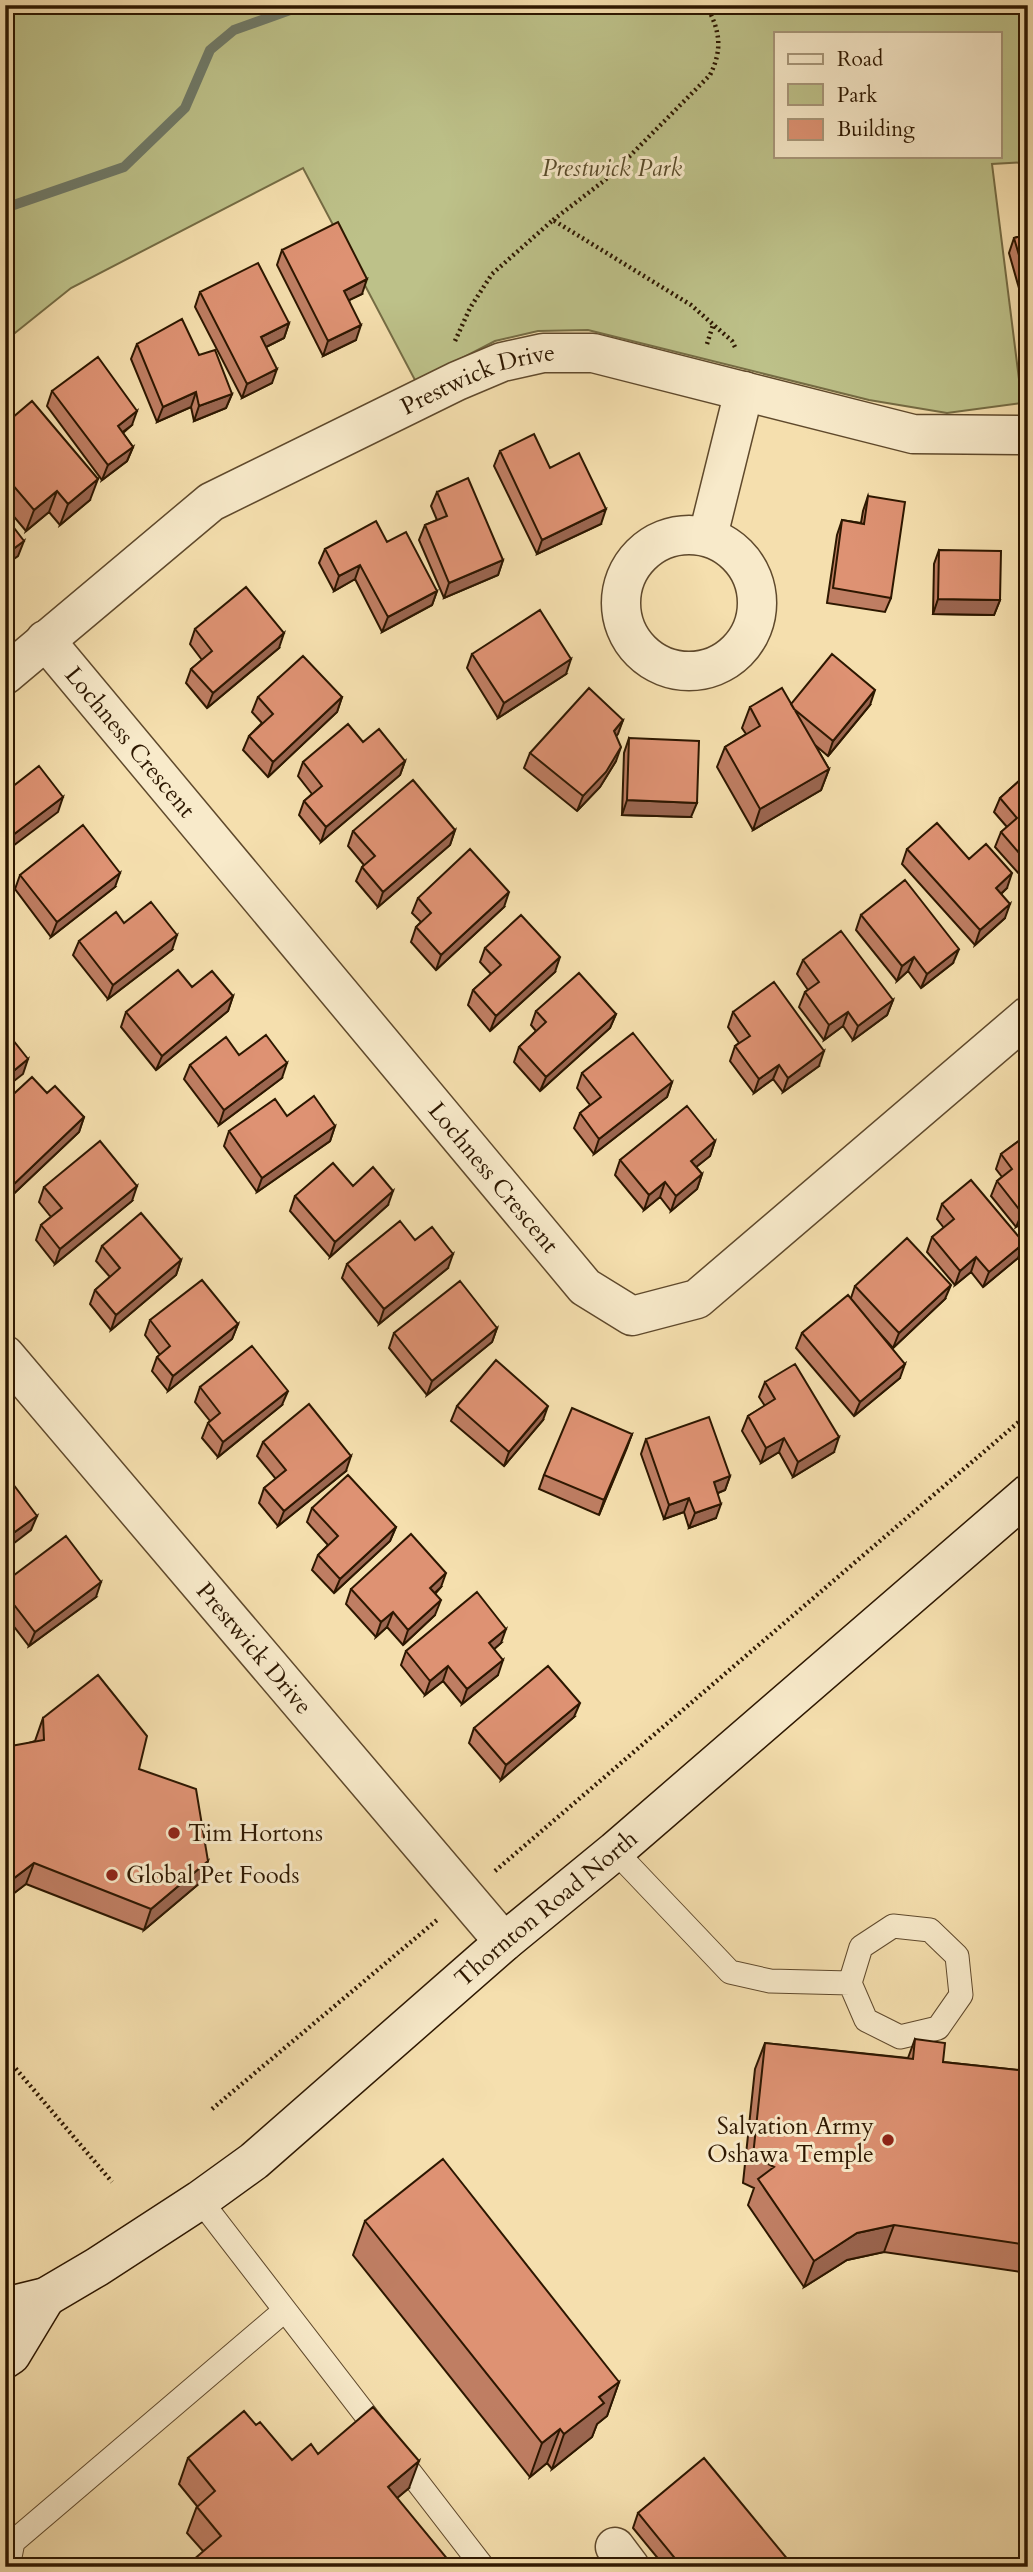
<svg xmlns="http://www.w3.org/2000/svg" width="1033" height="2572" font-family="Cardo,serif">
<rect width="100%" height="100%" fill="#f5dfae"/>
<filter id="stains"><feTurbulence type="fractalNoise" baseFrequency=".00286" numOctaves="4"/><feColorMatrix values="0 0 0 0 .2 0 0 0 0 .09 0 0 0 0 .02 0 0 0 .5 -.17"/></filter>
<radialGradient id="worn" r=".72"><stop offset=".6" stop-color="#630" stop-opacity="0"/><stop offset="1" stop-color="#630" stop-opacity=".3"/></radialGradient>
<path fill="#bdc189" stroke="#756c44" stroke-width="2" fill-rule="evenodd" d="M5,5H1028V162L992,164L1022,403L947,413L869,400L588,330L538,331L495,341L416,382L303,168L71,288L5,341ZM776,33H1000V156H776Z"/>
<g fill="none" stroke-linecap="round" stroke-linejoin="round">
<path stroke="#707a68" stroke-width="10" d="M5,208L124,167L185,108L210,50L234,30L304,5"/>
<g stroke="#5f492c" stroke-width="25">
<path id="lane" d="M615,1851L730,1972L770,1981L850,1983
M893,1926L930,1930L957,1956L961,1995L938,2028L900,2037L866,2020L850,1983L861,1947Z
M200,2200L483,2567
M8,2567L13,2542L284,2311"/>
</g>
<g stroke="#5f492c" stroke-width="41">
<g id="street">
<circle cx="689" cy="603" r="68"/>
<path d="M708,536L744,391"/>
<path id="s1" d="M45,640L585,1287L632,1316L697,1299L1028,1016"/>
<path id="s2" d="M5,675L211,502L457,381L502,362L543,353H593L913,434L1028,435"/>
<path id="s3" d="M5,1355L504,1942"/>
<path d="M615,2547L630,2567"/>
</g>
</g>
<g stroke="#2d1700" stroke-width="41">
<g id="secondary">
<path id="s4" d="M5,2307L46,2297L97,2267L200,2200L254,2161L504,1942L615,1851L1028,1494"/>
<path d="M5,2359L11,2355L46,2297"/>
</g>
</g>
<path stroke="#2d1700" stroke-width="4.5" stroke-dasharray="2 3.5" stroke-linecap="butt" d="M553,220L609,177L710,75C723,49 720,30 706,5
M455,341L470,308L492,274L553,220L691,305L732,341L736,349
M707,344L713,325
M495,1871L1028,1414
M5,2056L112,2182
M212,2109L437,1920"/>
<use href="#lane" stroke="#f8eaca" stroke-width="23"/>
<use href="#street" stroke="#f8eaca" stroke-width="38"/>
<use href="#secondary" stroke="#f8eaca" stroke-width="38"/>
</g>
<path fill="#bf7e63" stroke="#2d1700" stroke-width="2" d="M1028,234V320L1009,253L1014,238Z
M282,250L362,294L349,300L356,340L323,356L277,265Z
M200,292L289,323L284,338L266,347L272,383L242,398L195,307Z
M137,344L199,355L232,394L226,408L194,421L191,407L157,422L131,359Z
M52,391L132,425L123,433L133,447L127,461L102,480L47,406Z
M5,424L90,500L60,525L49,512L26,531L5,506Z
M500,451L550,468L601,524L537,554L494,466Z
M437,492L503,560L498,575L444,598L419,540L425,525L437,520L431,506Z
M868,496L891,598L885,612L827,603L837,535L842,520L861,523L863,511Z
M387,542L437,591L432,605L382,632L355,579L334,591L319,563L325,549Z
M939,550L1000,600L994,615L933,614L934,564Z
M195,629L279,648L207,708L186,683L191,669L202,660L190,644Z
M472,654L566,674L498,718L467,668Z
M258,697H342L337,712L268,777L243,750L249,736L262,723L252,712Z
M791,704L870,705L828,756L815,745L829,769L821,790L753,830L717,767L725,747L746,734L742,728L750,707Z
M623,720L616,736V761L600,787L577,811L524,768L530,753Z
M629,738L691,817L622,815L624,753Z
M363,742L405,761L400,775L321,842L299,815L304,801L312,794L298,776L303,762Z
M1028,773V870L1021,876L995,847L1001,832L1007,827L994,812L1000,798Z
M455,830L450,845L378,907L356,881L362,867L364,865L348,846L353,831Z
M907,849L969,859L1007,888L1001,894L1005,918L975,945L902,864Z
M20,875L115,887L51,937L15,889Z
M418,898L504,907L436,970L411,942L416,927L421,922L412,913Z
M861,915L953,963L921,988L908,971L897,981L856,930Z
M79,941L172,950L108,999L73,955Z
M485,948L555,972L490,1031L468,1005L473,990L491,974L480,962Z
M803,960L893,1000L887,1015L853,1040L843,1026L824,1040L799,1007L805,992L808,990L797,974Z
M192,987L233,996L228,1011L156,1070L121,1027L126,1012Z
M536,1011L616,1014L610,1028L540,1091L514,1062L519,1047L536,1031L531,1025Z
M733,1012L819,1066L783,1092L773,1079L754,1093L730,1061L735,1046L739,1043L728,1027Z
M239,1055L282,1078L219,1125L184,1079L190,1065Z
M582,1073L672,1082L667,1097L594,1154L574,1128L580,1113L590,1105L577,1088Z
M47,1093L84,1117L79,1132L6,1201L5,1200V1102Z
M287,1116L335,1126L330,1141L257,1192L224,1146L229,1131Z
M1028,1134V1219L1016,1227L991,1196L997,1181L1002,1177L996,1169L1001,1154Z
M715,1141L710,1156L696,1167L702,1174L697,1189L671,1211L660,1197L644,1210L615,1175L620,1160Z
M353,1186L388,1205L330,1257L290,1211L295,1196Z
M44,1187L132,1201L55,1264L36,1240L41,1225L51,1217L39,1202Z
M942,1204L1024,1243L1018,1258L983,1287L971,1272L955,1285L927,1252L932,1237L944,1228L937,1219Z
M415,1240L448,1268L379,1324L342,1278L347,1264Z
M102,1246L181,1260L176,1275L111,1330L90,1304L95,1290L110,1277L96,1261Z
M855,1286L945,1299L893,1348L876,1329L900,1378L854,1416L796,1348L802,1333L851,1298Z
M150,1320L238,1324L232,1339L168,1391L152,1371L157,1357L160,1355L145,1335Z
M497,1328L492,1342L427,1395L389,1348L394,1333Z
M765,1382L834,1452L793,1477L779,1452L761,1463L742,1431L748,1416L765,1406L759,1397Z
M200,1387L282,1405L218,1457L202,1438L208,1423L210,1421L195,1402Z
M457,1406L543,1420L504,1466L451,1421Z
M632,1434L599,1515L539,1489L544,1475Z
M646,1439L730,1476L725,1490L718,1493L716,1518L689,1528L684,1512L664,1519L641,1454Z
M263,1442L346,1471L278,1526L259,1503L264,1488L276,1479L257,1456Z
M312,1508L396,1527L390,1541L334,1593L312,1570L318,1555L328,1545L307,1522Z
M5,1582L96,1597L29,1646L5,1615Z
M441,1587L435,1594V1615L403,1645L387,1627L376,1637L346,1604L351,1589Z
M501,1643L494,1649L498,1675L462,1704L443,1681L425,1695L401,1665L406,1651Z
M574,1717L501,1780L469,1743L474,1728Z
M43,1718L139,1769L201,1882L144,1930L26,1884L5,1900V1751L35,1741Z
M915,2039L943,2062L1028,2071V2273L884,2252L847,2260L804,2287L748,2205L754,2188L743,2183L755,2069L765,2043L908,2058Z
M365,2221L619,2382L607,2416L597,2424L592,2437L552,2469L547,2463L530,2477L353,2255Z
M256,2425L292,2460L318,2454L409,2488L397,2498L203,2551L187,2533L197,2506L179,2484L188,2458Z
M638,2513L794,2567H665L633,2528Z"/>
<path fill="#9b6650" stroke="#2d1700" stroke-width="2" d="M367,279L362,294L339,305L344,291Z
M289,323L284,338L256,352L261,337Z
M361,325L356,340L323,356L328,341Z
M277,369L272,383L242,398L247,384Z
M196,392L191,407L157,422L163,407Z
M232,394L226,408L194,421L199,406Z
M137,411L132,425L112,440L118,426Z
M133,447L127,461L102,480L108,465Z
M98,479L90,500L60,525L68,504Z
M57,491L49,512L26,531L34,510Z
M606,509L601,524L537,554L542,540Z
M24,541L18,556L5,565V555Z
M503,560L498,575L444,598L449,583Z
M360,565L355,579L334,591L339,576Z
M437,591L432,605L382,632L388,617Z
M938,599L1000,600L994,615L933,614Z
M284,633L279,648L207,708L213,693Z
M571,659L566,674L498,718L504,703Z
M875,690L870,705L828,756L833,741Z
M342,697L337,712L268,777L273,762Z
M623,720L618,734L608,746L614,731Z
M621,747L616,761L600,787L577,811L583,796Z
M405,761L400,775L321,842L326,827Z
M829,769L821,790L753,830L760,809Z
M63,797L58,812L5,852V841Z
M627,800L697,803L691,817L622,815Z
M455,830L450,845L378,907L383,892Z
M1028,860V870L1021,876L1026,861Z
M120,873L115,887L51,937L57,922Z
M1012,873L1007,888L991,903L996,888Z
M509,892L504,907L436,970L441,955Z
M1010,904L1005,918L975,945L980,930Z
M177,935L172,950L108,999L113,985Z
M959,949L953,963L921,988L927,974Z
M560,957L555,972L490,1031L496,1016Z
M914,957L908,971L897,981L902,966Z
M233,996L228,1011L156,1070L162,1056Z
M893,1000L887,1015L853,1040L858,1026Z
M848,1012L843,1026L824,1040L829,1025Z
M616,1014L610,1028L540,1091L546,1077Z
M824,1051L819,1066L783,1092L788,1078Z
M28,1059L23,1074L5,1088V1078Z
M287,1063L282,1078L219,1125L224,1110Z
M779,1065L773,1079L754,1093L759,1079Z
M672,1082L667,1097L594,1154L599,1139Z
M84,1117L79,1132L6,1201L12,1186Z
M335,1126L330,1141L257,1192L262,1178Z
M715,1141L710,1156L686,1175L691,1161Z
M702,1174L697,1189L671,1211L676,1196Z
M665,1182L660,1197L644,1210L649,1195Z
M137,1186L132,1201L55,1264L60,1249Z
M393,1191L388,1205L330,1257L335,1242Z
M1028,1208V1219L1016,1227L1022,1213Z
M1024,1243L1018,1258L983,1287L989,1272Z
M453,1254L448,1268L379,1324L384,1309Z
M976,1257L971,1272L955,1285L960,1271Z
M181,1260L176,1275L111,1330L116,1315Z
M951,1285L945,1299L893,1348L899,1333Z
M238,1324L232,1339L168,1391L173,1376Z
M497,1328L492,1342L427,1395L432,1381Z
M905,1364L900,1378L854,1416L860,1402Z
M288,1391L282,1405L218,1457L223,1442Z
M548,1406L543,1420L504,1466L509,1452Z
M632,1434L627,1448L599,1515L604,1500Z
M839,1437L834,1452L793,1477L798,1462Z
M784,1438L779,1452L761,1463L766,1448Z
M351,1456L346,1471L278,1526L284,1511Z
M730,1476L725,1490L708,1497L714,1482Z
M689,1498L684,1512L664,1519L669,1505Z
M721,1504L716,1518L689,1528L695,1513Z
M37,1516L31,1530L5,1550V1539Z
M396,1527L390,1541L334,1593L340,1579Z
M446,1573L441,1587L424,1603L430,1588Z
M101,1582L96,1597L29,1646L35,1632Z
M441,1600L435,1615L403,1645L408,1630Z
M393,1612L387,1627L376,1637L381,1622Z
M506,1629L501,1643L484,1658L489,1643Z
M503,1660L498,1675L462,1704L467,1689Z
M448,1666L443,1681L425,1695L430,1681Z
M580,1703L574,1717L501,1780L506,1765Z
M208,1861L201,1882L144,1930L151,1909Z
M34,1863L26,1884L5,1900V1885Z
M894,2225L884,2252L847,2260L804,2287L814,2261L857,2233Z
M619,2382L607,2416L597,2424L592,2437L552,2469L564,2434L599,2397Z
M560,2429L547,2463L530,2477L542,2443Z
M419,2461L409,2488L378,2514L388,2487Z"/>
<path fill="#de9273" stroke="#2d1700" stroke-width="2" d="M338,222L367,279L344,291L361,325L328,341L282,250Z
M1028,234V286L1014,238Z
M258,263L289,323L261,337L277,369L247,384L200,292Z
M182,319L199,355L215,350L232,394L199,406L196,392L163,407L137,344Z
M98,357L137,411L118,426L133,447L108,465L52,391Z
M32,401L98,479L68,504L57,491L34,510L5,476V424Z
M534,434L550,468L579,453L606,509L542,540L500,451Z
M468,478L503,560L449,583L425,525L447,516L437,492Z
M868,496L905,502L891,598L833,588L842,520L864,524Z
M5,516L24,541L5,555Z
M376,521L387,542L406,532L437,591L388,617L360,565L339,576L325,549Z
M939,550L1001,551L1000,600L938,599Z
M246,587L284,633L213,693L191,669L212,651L195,629Z
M540,610L571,659L504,703L472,654Z
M832,654L875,690L833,741L794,709L791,704Z
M303,656L342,697L273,762L249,736L273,714L258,697Z
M589,688L623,720L614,731L621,747L606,772L583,796L530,753Z
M782,688L829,769L760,809L725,747L760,726L750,707Z
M348,724L363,742L379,729L405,761L326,827L304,801L322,786L303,762Z
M629,738L699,741L697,803L627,800Z
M39,766L63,797L5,841V777L12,787Z
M1028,773V860L1026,861L1001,832L1017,818L1000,798Z
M413,780L455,830L383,892L362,867L375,856L353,831Z
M937,823L969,859L986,844L1012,873L996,888L1010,904L980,930L907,849Z
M83,825L120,873L57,922L20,875Z
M470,849L509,892L441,955L416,927L431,913L418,898Z
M905,880L959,949L927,974L914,957L902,966L861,915Z
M151,902L177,935L113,985L79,941L116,912L124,923Z
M521,915L560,957L496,1016L473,990L501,965L485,948Z
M841,931L893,1000L858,1026L848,1012L829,1025L805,992L819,982L803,960Z
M178,970L192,987L212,971L233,996L162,1056L126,1012Z
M579,973L616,1014L546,1077L519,1047L546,1022L536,1011Z
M774,982L824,1051L788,1078L779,1065L759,1079L735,1046L750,1036L733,1012Z
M5,1030L28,1059L5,1078Z
M633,1033L672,1082L599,1139L580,1113L601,1097L582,1073Z
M266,1035L287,1063L224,1110L190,1065L226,1037L239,1055Z
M32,1077L47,1093L55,1086L84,1117L12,1186L5,1180V1143L8,1140L5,1137V1102Z
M314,1096L335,1126L262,1178L229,1131L275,1099L287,1116Z
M687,1106L715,1141L691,1161L702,1174L676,1196L665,1182L649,1195L620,1160Z
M1028,1134V1208L1022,1213L997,1181L1012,1169L1001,1154Z
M100,1141L137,1186L60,1249L41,1225L62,1208L44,1187Z
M333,1163L353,1186L373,1167L393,1191L335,1242L295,1196Z
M971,1180L1024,1243L989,1272L976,1257L960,1271L932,1237L954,1219L942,1204Z
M141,1213L181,1260L116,1315L95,1290L120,1268L102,1246Z
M400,1221L415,1240L432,1227L453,1254L384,1309L347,1264Z
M907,1238L951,1285L899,1333L855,1286Z
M202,1280L238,1324L173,1376L157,1357L170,1346L150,1320Z
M460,1281L497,1328L432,1381L394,1333Z
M848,1295L905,1364L860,1402L802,1333Z
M252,1346L288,1391L223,1442L208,1423L220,1413L200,1387Z
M496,1360L548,1406L509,1452L457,1406Z
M795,1364L839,1437L798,1462L784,1438L766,1448L748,1416L775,1399L765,1382Z
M309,1404L351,1456L284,1511L264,1488L286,1470L263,1442Z
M572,1408L632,1434L604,1500L544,1475Z
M709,1417L730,1476L714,1482L721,1504L695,1513L689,1498L669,1505L646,1439Z
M348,1475L396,1527L340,1579L318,1555L338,1536L312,1508Z
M13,1484L37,1516L5,1539V1490Z
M411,1534L446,1573L430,1588L441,1600L408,1630L393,1612L381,1622L351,1589Z
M66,1536L101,1582L35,1632L5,1593V1582Z
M477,1592L506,1629L489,1643L503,1660L467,1689L448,1666L430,1681L406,1651Z
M548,1666L580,1703L506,1765L474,1728Z
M98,1675L147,1736L139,1769L196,1789L208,1861L151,1909L34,1863L5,1885V1751L11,1746L44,1740L43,1718Z
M915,2039L945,2043L943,2062L1028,2071V2245L894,2225L857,2233L814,2261L758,2179L774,2167L753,2156L765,2043L913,2059Z
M443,2159L619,2382L599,2397L604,2403L564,2434L560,2429L542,2443L365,2221Z
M373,2407L419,2461L388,2487L454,2567H185L221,2536L197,2507L215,2491L188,2458L244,2411L256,2425L260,2422L292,2460L311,2444L318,2454Z
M704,2458L794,2567H682L638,2513Z"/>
<g fill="#8f2418" stroke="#f8eaca" stroke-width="2.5">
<circle cx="174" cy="1833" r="7"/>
<circle cx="112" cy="1875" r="7"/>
<circle cx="888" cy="2140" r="7"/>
</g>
<g text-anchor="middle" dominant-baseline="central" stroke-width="6" stroke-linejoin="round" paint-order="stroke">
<g font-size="24" font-style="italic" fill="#584a29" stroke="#f8eaca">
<text x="612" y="168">Prestwick Park</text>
</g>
<g font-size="24" fill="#2d1700" stroke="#f8eaca">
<text stroke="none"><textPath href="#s2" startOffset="564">Prestwick Drive</textPath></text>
<text stroke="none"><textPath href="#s1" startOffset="133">Lochness Crescent</textPath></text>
<text stroke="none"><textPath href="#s1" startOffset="700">Lochness Crescent</textPath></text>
<text stroke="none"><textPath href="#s3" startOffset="385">Prestwick Drive</textPath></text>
<text stroke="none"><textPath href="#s4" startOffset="677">Thornton Road North</textPath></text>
</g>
<g font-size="24" fill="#2d1700" stroke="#f8eaca" text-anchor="start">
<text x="188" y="1833">Tim Hortons</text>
<text x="126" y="1875">Global Pet Foods</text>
<text x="874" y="2126" text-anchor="end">Salvation Army<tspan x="874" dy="28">Oshawa Temple</tspan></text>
</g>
</g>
<rect width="1033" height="2572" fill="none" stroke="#f5dfae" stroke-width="28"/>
<rect x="7" y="7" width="1019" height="2558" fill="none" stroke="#2d1700" stroke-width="3.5"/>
<rect x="14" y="14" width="1005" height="2544" fill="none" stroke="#2d1700" stroke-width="2"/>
<rect x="774" y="32" width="228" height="126" fill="#f8eaca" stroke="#a79679" stroke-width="2"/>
<rect x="788" y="54" width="35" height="10" fill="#f8eaca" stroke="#a79679" stroke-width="2"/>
<text x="837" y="66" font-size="21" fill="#2d1700">Road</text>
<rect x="788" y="84" width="35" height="21" fill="#bdc189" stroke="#a79679" stroke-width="2"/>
<text x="837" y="102" font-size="21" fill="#2d1700">Park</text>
<rect x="788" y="119" width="35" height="21" fill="#de9273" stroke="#a79679" stroke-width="2"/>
<text x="837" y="136" font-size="21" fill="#2d1700">Building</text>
<rect width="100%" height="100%" filter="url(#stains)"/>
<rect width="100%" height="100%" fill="url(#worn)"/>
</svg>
